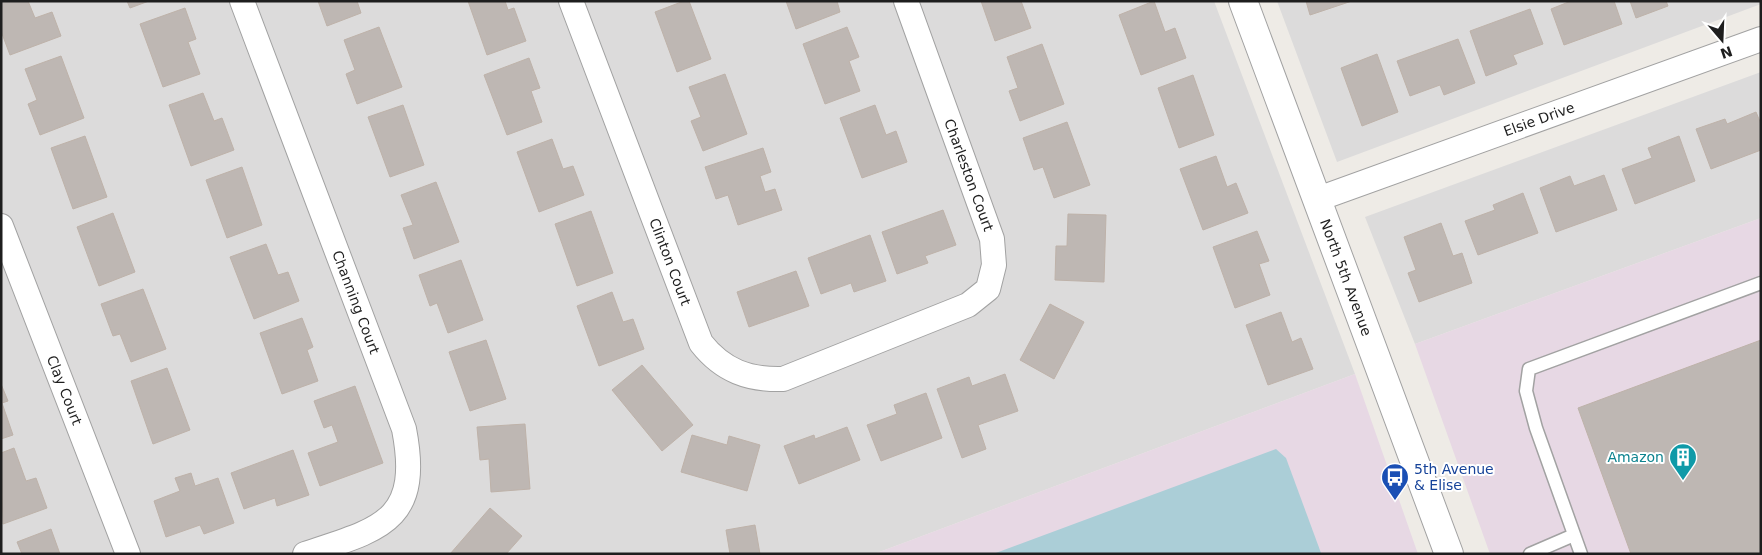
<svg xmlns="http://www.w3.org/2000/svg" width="1762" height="555" font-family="'DejaVu Sans',sans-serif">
<rect width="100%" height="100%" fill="#eeebe6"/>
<path fill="#dcdbdb" d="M1,1H1214L1355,374L874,554H1Z
M1277,1H1761V4L1337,162Z
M1761,72V218L1415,344L1365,217Z"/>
<path fill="#e7d8e4" d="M1761,218V554H1490L1415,344Z
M1355,374L1418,554H874Z"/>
<path fill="#abced7" d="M1276,449L1286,458L1321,553L993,554Z"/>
<path fill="#beb7b3" stroke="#beb2a9" d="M1,1H28L35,18L52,12L61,36L10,55L1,31Z
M127,1H149L130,8Z
M318,1H357L361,13L327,26Z
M468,1H505L508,10L514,8L526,41L487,55Z
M684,1H689L711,59L677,72L655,12Z
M786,1H837L840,12L796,29Z
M981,1H1021L1031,28L995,41Z
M1154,1L1165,32L1175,28L1186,58L1141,75L1119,15Z
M1306,1H1352L1310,15Z
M1571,1H1614L1622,24L1564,45L1551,9Z
M1630,1H1666L1668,6L1636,18Z
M185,8L196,39L188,42L200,74L163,87L140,24Z
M1530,9L1543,44L1513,55L1517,64L1486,76L1470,31Z
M379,27L402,87L357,104L346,74L355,70L344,40Z
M847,27L859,57L849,61L860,91L825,104L803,44Z
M1458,39L1475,83L1444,95L1440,85L1410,96L1397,61Z
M1042,44L1064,104L1020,121L1009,91L1018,88L1007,57Z
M1377,54L1398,112L1362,126L1341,68Z
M61,56L84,118L40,135L28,104L37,100L25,69Z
M529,58L540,88L531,91L542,122L507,135L484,75Z
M725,74L747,134L703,151L691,121L701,117L689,87Z
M1193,75L1214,135L1179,148L1158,88Z
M203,93L214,121L222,118L234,150L191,166L169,105Z
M403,105L424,165L390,177L368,117Z
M875,105L886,135L896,131L907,162L862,178L840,118Z
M1756,112L1761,124V150L1711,169L1696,129L1725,119L1727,124Z
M1067,122L1090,185L1054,198L1043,167L1034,170L1023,138Z
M85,136L107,197L73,209L51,148Z
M1679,136L1695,181L1635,204L1622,169L1652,158L1648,148Z
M552,139L563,169L573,166L584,195L539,212L517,152Z
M763,148L771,172L760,176L765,192L775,189L782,210L738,225L728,195L716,199L705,167Z
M1216,156L1227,187L1236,183L1248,213L1203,230L1180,169Z
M242,167L262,225L227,238L206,180Z
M1604,175L1617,210L1556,232L1540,188L1570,176L1574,186Z
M436,182L459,242L414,259L403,228L413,225L401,195Z
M1523,193L1538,233L1478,255L1465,221L1495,210L1493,205Z
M943,210L956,245L925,256L928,263L897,274L882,232Z
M591,211L613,273L577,286L555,224Z
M113,213L135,272L99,286L77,227Z
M1068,214L1106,215L1104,282L1055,280L1056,246H1067Z
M1441,223L1453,256L1462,253L1472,283L1419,302L1408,273L1416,270L1404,237Z
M1257,231L1269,261L1259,264L1270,295L1235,308L1213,247Z
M870,235L886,281L854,292L851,283L821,294L808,258Z
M266,244L278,275L288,272L299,301L254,319L230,257Z
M461,260L483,320L448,333L437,303L430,306L419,275Z
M796,271L809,306L749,327L737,292Z
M143,289L166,349L131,362L120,334L113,336L101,304Z
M612,292L623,322L633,319L644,349L599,366L577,306Z
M1050,304L1084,322L1054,379L1020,360Z
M1281,312L1292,342L1301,338L1313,369L1268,385L1246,325Z
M302,318L313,347L307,350L318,381L282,394L260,333Z
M486,340L506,399L470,411L449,352Z
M1761,340V554H1631L1578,408Z
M642,365L693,425L662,451L612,390Z
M167,368L190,430L153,444L131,381Z
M1005,374L1018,411L978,425L986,449L962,458L937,389L969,377L972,386Z
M1,384L8,401L2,403L13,435L1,439Z
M355,386L383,463L320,486L308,453L338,442L332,425L324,428L314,401Z
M926,393L942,438L881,461L867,425L897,414L894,405Z
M525,424L530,489L491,492L489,459L480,460L477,427Z
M847,427L860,460L799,484L784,446L814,435L815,439Z
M692,435L727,445L729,436L760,445L747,491L681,472Z
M14,448L26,481L36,478L47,508L3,524L1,453Z
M293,450L309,495L277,506L275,498L244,509L231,473Z
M191,473L195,486L218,478L234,523L204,534L200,525L166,537L154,501L180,491L175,478Z
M490,508L522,536L506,554H450Z
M755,525L760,554H730L726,530Z
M51,529L60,554H22L17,542Z"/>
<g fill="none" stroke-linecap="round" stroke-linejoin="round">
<g stroke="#a2a2a2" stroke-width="15">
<path id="service" d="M1530,554L1574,535
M1581,554L1536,428L1526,391L1529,369L1761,283"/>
</g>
<g stroke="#a2a2a2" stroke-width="26">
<g id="minor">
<path id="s1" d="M242,1L404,429C422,522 380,529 305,554"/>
<path id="s2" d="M571,1L701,343C723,371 749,380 783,379L968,305L988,289L994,265L992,239L906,1"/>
<path id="s3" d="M1318,199L1761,39"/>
<path id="s4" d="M1,226L128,554"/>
</g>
</g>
<g stroke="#a2a2a2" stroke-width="30">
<g id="tertiary">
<path id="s5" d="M1243,1L1449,554"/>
</g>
</g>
<use href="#service" stroke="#fff" stroke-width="12"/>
<use href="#minor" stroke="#fff" stroke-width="24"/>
<use href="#tertiary" stroke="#fff" stroke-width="28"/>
</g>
<defs>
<g id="building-pin" transform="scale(1.4375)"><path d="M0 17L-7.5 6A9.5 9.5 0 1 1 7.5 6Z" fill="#0f9aa8" stroke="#fff"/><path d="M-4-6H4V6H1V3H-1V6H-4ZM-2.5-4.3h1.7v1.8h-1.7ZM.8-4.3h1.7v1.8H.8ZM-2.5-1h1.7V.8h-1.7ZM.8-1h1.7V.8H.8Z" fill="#fff"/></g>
<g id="bus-pin" transform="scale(1.4375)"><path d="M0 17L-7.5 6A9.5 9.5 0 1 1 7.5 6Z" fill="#1a4fb4" stroke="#fff"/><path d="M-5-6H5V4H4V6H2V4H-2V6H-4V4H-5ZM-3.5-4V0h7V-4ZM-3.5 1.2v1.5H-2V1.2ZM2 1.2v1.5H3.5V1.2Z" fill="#fff"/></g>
</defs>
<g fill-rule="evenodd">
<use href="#building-pin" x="1683" y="457"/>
<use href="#bus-pin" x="1395" y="477"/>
</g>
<g text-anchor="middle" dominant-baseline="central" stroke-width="4" stroke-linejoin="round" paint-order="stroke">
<g font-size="14" fill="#1e1e1e" stroke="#fff">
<text stroke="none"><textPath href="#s3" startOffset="235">Elsie Drive</textPath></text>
<text transform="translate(969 175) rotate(70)">Charleston Court</text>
<text stroke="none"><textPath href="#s2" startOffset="279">Clinton Court</textPath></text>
<text stroke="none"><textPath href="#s5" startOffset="295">North 5th Avenue</textPath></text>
<text stroke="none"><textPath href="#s1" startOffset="322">Channing Court</textPath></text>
<text stroke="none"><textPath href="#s4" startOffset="176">Clay Court</textPath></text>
</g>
<g font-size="14" fill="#0d838f" stroke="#fff" text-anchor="end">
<text x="1664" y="457">Amazon</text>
</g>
<g font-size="14" fill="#164399" stroke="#fff" text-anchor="start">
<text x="1414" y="469">5th Avenue<tspan x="1414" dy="16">&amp; Elise</tspan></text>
</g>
</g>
<rect width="1762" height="555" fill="none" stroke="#1e1e1e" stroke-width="5"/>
<g transform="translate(1722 40) rotate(161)" stroke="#ffffff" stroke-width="4" paint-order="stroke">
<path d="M0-4L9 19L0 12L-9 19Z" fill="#1e1e1e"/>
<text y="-8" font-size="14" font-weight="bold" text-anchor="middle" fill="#1e1e1e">N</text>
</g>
</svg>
